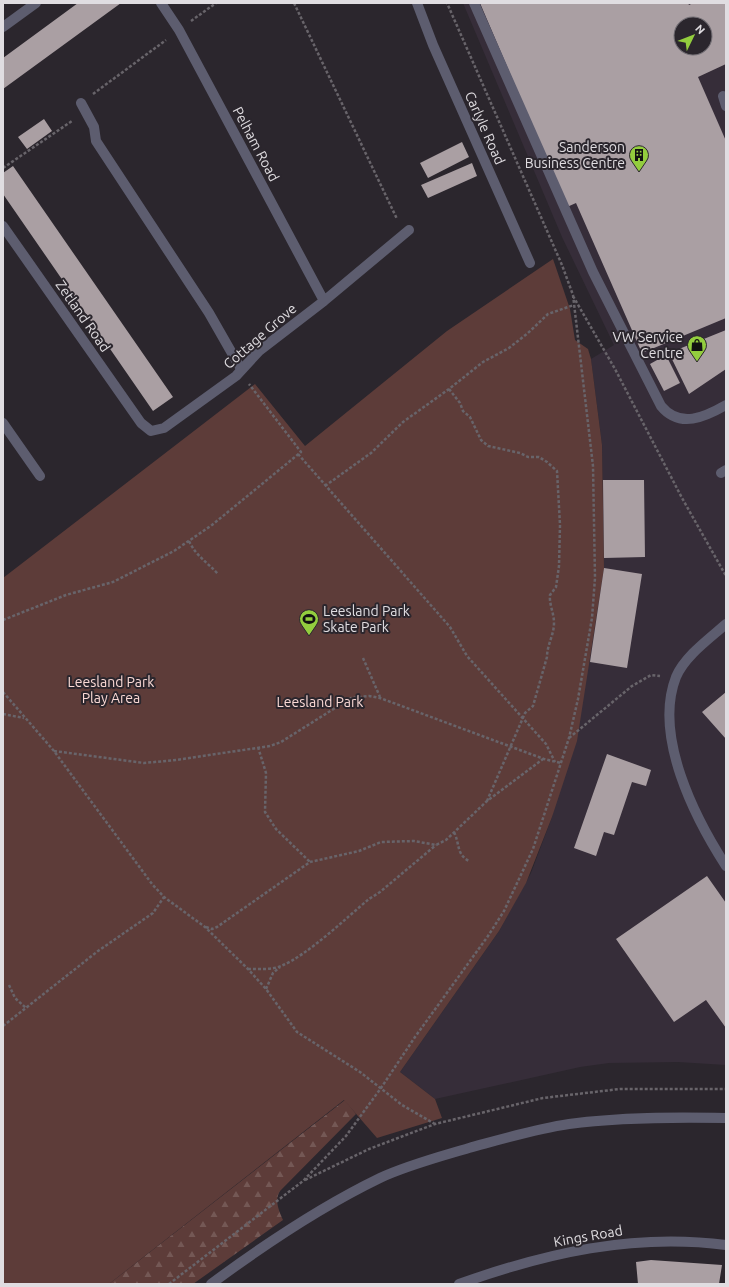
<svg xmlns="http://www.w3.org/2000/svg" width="729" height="1287" font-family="Ubuntu,sans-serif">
<defs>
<pattern id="forest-firs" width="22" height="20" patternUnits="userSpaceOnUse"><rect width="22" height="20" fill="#5d3c39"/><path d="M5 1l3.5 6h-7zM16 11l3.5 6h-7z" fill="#745855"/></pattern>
</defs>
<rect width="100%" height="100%" fill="#2b262d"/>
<path fill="#362d39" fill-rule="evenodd" d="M463,3H726V1065L678,1062L609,1063L580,1067L435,1099L400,1072L499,931L531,873L552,817L604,568L602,445L591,359L614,345L562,237ZM681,24H705V48H681Z"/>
<path fill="url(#forest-firs)" d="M345,1100L356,1114L280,1191C274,1200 279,1211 283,1220L193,1284H109Z"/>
<path fill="#5d3c39" d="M553,259L570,309L575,340L588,349L591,359L602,445L604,568L577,741L552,817L526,883L499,931L400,1072L435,1099L442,1118L377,1138L344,1100L109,1284H3V578L255,384L305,446L447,331Z"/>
<path fill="#aa9fa3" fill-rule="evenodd" d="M78,3H121L3,89V58Z
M480,3H688L689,5L693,3H726V64L698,77L726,141V318L642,353L576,203L567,207ZM681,24H705V48H681Z
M44,119L52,131L27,149L18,137Z
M462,142L469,157L428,178L420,163Z
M472,163L477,176L428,198L421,185Z
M13,166L173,397L153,411L3,194V173Z
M726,330V369L689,394L669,353Z
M666,355L680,383L664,391L650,364Z
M603,480H644L645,557L604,558Z
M604,568L642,574L627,668L590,662Z
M726,692V739L702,712Z
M607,754L651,770L646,786L632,782L614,835L604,832L596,856L574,848Z
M707,876L726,903V1028L706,1000L674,1022L616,939Z
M651,1260L722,1265L719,1284H638L636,1262Z"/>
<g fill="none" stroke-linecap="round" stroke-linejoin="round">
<path stroke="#68646a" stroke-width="2.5" stroke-dasharray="3 2" stroke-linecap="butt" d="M294,3L397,219
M191,21L216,3
M93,94L166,40
M3,168L72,121
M573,296L615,369L682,498L726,576
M449,389L460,403L463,411L470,417L481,440L488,446L520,453L528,457H539L547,462L557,471L560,525L559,566L556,587L550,595C549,604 554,613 554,623C554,635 547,645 547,657L533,706L525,713L487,801
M298,454L450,627L467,656L546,744L555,762
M325,486L371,453L403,422L449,389L483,362L509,348L528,333L548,314L574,305
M189,541C196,556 207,562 218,574
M3,620L66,595L113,582L174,551L212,525L301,452L249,384
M363,658L380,697
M3,692L54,751L152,884L164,897L205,927L248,969L266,989L297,1032L360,1072L402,1105L435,1124
M3,714L24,718
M569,738L632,686L651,675L660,676
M258,747L266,773L265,812L276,829L310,862
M54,751L144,763L176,760L270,746L281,742L351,698L369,696L380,698L544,759L561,763
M454,832C460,844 456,854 469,861
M206,927L212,929L217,927L310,862L359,851L381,842L414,841L436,845L446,840L487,801L543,759
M248,969C259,969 271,970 281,966C308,955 346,918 369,899L380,892L436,845
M9,985L15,998L26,1008
M266,989L273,973L280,967
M3,1026L98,951L153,913L164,897
M305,1180L369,1149L435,1124L543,1098L620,1089H726
M169,1284L303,1181L346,1136L381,1088L415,1037L488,936L504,911L533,849L569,738L578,699L592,618L595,578L593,466L573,295L562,265L447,3"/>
<path stroke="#5d5d6f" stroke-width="10" d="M474,3L593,272L661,406C680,429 705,417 726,405
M723,96L726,106
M81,103L94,127L96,141L209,313L241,369
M3,423L40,476
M211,1284C265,1244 320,1207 380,1178C408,1165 439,1157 469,1148C502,1139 535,1129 569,1124C621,1117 674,1117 726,1118"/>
<path stroke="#5d5d6f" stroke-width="10" d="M161,3L179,30L324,301
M417,3L433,45L530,263
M3,27L36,3
M3,226L141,423L151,431L164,428L236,376L259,351L324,301L409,230
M721,473L726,470
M726,624C709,639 685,656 676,677C653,736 695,818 726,866
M459,1284C546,1253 633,1233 726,1245"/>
</g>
<defs>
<g id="building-pin" transform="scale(1)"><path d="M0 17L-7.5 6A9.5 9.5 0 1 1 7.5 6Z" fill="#93cd3e" stroke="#2b262d"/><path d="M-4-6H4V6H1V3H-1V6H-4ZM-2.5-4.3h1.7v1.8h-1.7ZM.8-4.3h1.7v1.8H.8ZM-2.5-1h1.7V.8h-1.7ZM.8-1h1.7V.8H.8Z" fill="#111"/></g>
<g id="shop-pin" transform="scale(1)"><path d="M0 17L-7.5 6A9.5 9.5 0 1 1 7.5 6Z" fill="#93cd3e" stroke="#2b262d"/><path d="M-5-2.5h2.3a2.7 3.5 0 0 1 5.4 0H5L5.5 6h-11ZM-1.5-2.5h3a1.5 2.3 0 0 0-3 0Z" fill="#111"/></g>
<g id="stadium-pin" transform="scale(1)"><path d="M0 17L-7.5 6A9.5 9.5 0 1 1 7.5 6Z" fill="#93cd3e" stroke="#2b262d"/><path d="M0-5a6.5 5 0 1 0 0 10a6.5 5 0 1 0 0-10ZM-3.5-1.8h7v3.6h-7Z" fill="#111"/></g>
</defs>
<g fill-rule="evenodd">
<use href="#building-pin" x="639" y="155"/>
<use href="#shop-pin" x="697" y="345"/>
<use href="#stadium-pin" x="309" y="619"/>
</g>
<g text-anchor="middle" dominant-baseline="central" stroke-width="4" stroke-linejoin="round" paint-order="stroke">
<g font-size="14" fill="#e0dde1" stroke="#2b262d">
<text transform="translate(485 128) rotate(66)">Carlyle Road</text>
<text transform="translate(256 144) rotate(62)">Pelham Road</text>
<text transform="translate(83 316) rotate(55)">Zetland Road</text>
<text transform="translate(260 336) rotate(-41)">Cottage Grove</text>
<text transform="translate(588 1236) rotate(-10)">Kings Road</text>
</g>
<g font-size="14" fill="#e0dde1" stroke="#2b262d" text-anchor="end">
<text x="625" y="147">Sanderson<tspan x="625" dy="16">Business Centre</tspan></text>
<text x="683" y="337">VW Service<tspan x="683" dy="16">Centre</tspan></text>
<text x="323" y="611" text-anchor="start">Leesland Park<tspan x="323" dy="16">Skate Park</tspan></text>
</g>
<g font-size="14" fill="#fad9d5" stroke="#2b262d">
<text x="111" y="682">Leesland Park<tspan x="111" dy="16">Play Area</tspan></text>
<text x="320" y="702">Leesland Park</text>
</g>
</g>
<rect width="729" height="1287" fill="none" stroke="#e0dde1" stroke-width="8"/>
<g transform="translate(693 36) rotate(47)"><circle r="19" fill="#2b262d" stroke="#736f75"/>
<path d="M0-3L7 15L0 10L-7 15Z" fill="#93cd3e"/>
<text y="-6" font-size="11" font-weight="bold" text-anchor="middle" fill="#e0dde1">N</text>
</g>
</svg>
